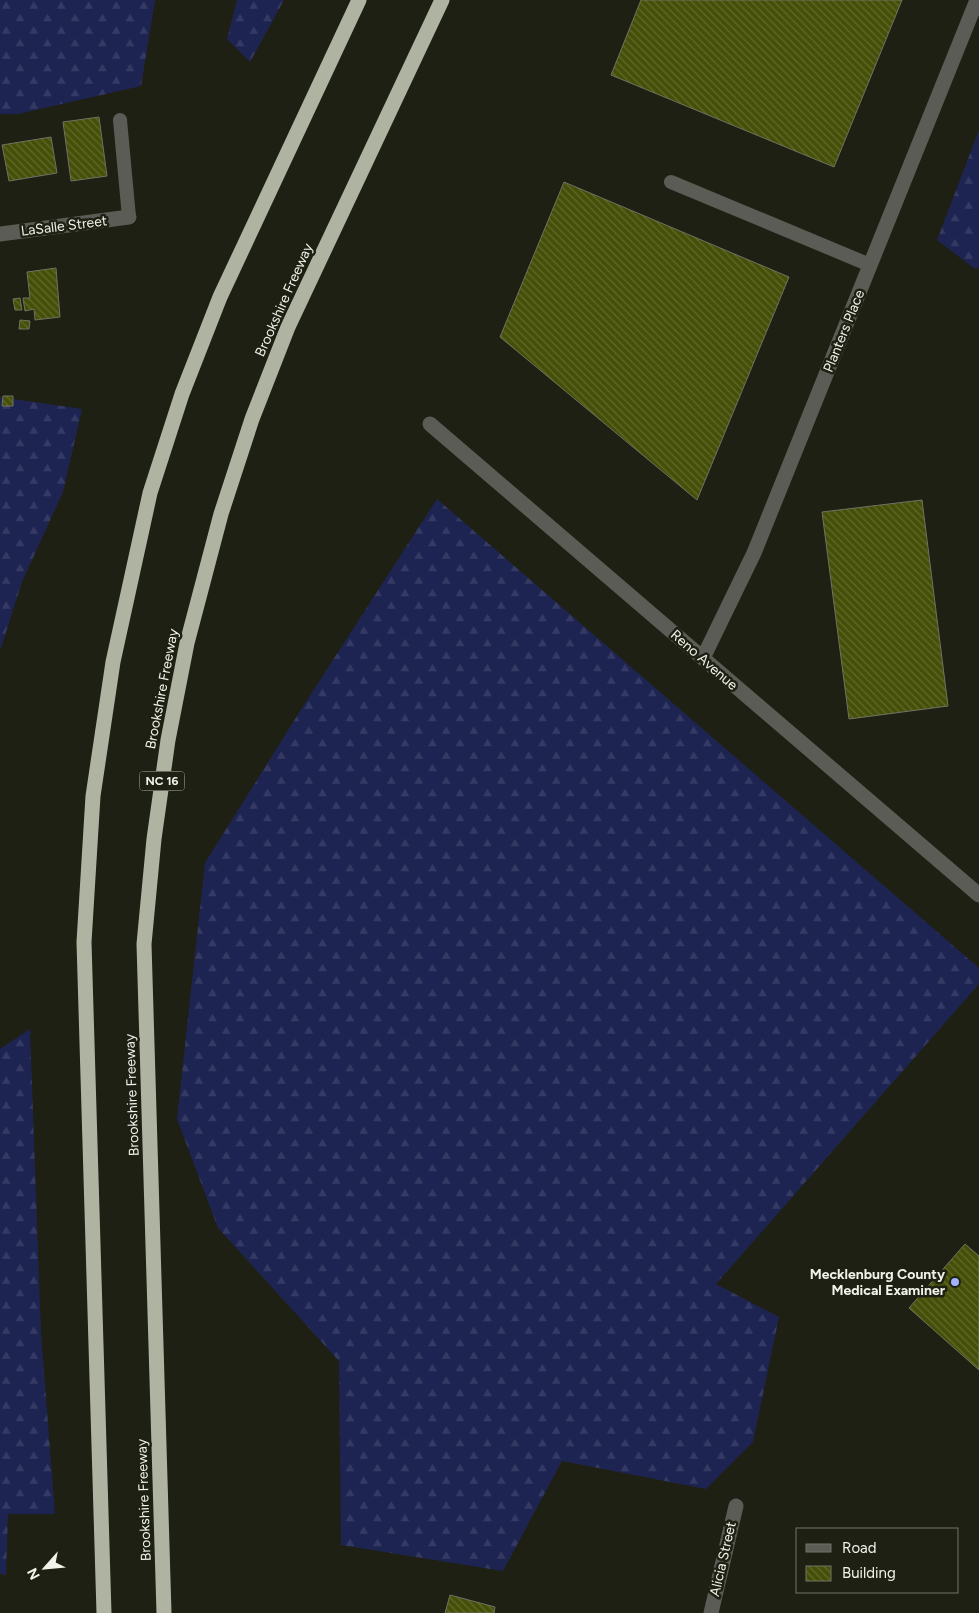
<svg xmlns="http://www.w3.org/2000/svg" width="979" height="1613" font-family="Figtree,sans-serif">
<defs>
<pattern id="forest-firs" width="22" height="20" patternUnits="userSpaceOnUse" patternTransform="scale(1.25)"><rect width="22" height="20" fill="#1e2452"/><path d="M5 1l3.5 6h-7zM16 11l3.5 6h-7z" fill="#343a63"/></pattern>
<pattern id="building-back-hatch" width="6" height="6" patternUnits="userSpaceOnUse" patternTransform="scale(1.25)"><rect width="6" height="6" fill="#464f08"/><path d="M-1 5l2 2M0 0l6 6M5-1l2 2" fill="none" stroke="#61692c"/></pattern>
</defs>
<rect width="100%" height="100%" fill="#1d2012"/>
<path fill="url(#forest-firs)" d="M0,0H155L141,86L18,114H0Z
M237,0H284L250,62L227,39Z
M979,130V268L975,269L937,240Z
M0,397L82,409L63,492L22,582L0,651Z
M437,499L979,968V984L716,1284L779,1317L753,1442L706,1489L562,1461L503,1571L341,1545L339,1361L218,1228L177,1119L205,863L302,708Z
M30,1029L41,1333L55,1514H8L6,1575L0,1574V1049Z"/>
<path fill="url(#building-back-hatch)" stroke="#6f7362" d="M641,0H902L834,167L611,75Z
M99,117L107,176L71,181L63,122Z
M51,137L57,173L9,181L2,145Z
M564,182L789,277L697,500L500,337Z
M56,268L60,317L35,320L34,309L25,311L23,298H30L27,272Z
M20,298L22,310H15L13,299Z
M20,320L30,321L29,329H19Z
M3,396H13V406H2Z
M922,500L948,706L849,719L822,512Z
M965,1244L979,1256V1370L909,1308Z
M450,1595L495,1607L494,1613H445Z"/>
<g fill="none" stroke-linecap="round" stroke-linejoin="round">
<path stroke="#5a5c55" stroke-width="14" d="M120,120L129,217
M671,182L870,265"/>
<path stroke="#5a5c55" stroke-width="15" d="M0,234L129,217
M430,424L979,895
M703,658L754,553L977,0
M711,1613L736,1506"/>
<path stroke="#afb4a2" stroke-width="15" d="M104,1613L84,942L93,796L113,662L150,493L182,394L220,297L359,0
M164,1613L144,944L154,839L168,740L187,643L221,514L252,419L288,327L442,0"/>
</g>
<circle fill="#a3b2fd" stroke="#1d2012" stroke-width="2" cx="955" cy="1282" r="5"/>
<g text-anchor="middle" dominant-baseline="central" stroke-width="5" stroke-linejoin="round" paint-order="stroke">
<rect fill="#1d2012" stroke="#b1b4a9" stroke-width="1" x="139.5" y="771.5" width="45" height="19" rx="4"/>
<g font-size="12" font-weight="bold" fill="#f1f3ea">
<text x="162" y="781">NC 16</text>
</g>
<g font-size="14" fill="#f1f3ea" stroke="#1d2012">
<text transform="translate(64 226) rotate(-7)">LaSalle Street</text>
<text transform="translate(284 300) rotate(-66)">Brookshire Freeway</text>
<text transform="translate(844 331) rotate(-68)">Planters Place</text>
<text transform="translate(704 660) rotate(41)">Reno Avenue</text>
<text transform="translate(162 689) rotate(-79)">Brookshire Freeway</text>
<text transform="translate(132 1095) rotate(-92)">Brookshire Freeway</text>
<text transform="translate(144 1500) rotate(-92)">Brookshire Freeway</text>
<text transform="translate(723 1559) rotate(-77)">Alicia Street</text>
</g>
<g font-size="14" font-weight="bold" fill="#f1f3ea" stroke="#1d2012" text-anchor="end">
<text x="945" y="1274">Mecklenburg County<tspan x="945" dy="16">Medical Examiner</tspan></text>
</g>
</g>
<rect x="796" y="1528" width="162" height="65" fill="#1d2012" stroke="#727468"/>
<rect x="806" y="1544" width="25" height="8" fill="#5a5c55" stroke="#727468"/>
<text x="842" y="1553" font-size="15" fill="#f1f3ea">Road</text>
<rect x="806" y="1566" width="25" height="15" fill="url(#building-back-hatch)" stroke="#727468"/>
<text x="842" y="1578" font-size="15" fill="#f1f3ea">Building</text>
<g transform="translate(45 1568) rotate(243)" stroke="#1d2012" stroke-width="4" paint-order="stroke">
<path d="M0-4L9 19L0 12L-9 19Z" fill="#f1f3ea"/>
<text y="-8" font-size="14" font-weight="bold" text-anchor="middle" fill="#f1f3ea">N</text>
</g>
</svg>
